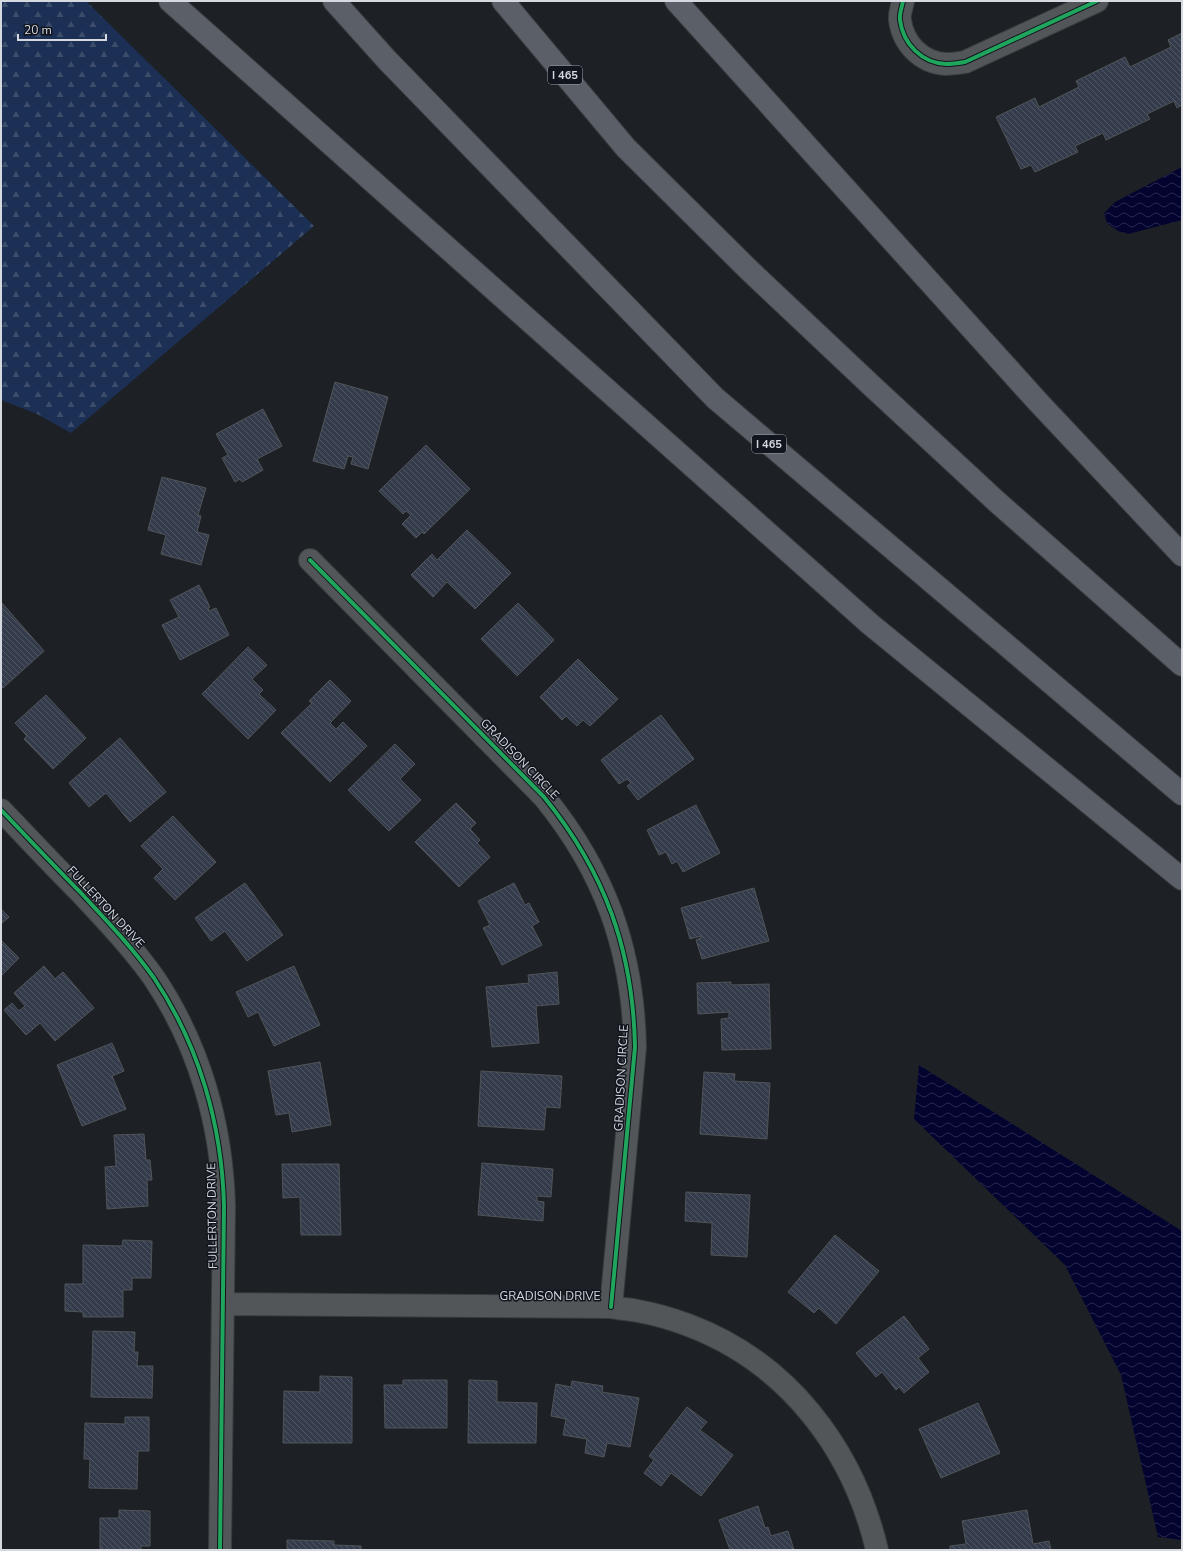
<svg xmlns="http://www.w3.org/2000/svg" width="1183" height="1551" font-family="'Nunito Sans',sans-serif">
<defs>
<pattern id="forest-firs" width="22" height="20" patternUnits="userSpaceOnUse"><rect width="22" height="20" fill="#1c2f54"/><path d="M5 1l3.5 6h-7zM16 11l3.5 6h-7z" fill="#3c4d6c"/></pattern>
<pattern id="water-waves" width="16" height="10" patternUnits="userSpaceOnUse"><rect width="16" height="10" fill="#03032f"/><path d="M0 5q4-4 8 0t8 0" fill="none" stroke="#27274d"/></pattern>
<pattern id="building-back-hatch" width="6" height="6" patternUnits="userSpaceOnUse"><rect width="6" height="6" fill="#343c4c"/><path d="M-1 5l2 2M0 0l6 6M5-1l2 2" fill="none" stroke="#515865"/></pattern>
</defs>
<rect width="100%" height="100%" fill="#1d2024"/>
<path fill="url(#forest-firs)" d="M8,1H86L314,226L71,433L37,414L1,400V2Z"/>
<path fill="url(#water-waves)" d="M1182,167V220L1128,234L1118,231L1107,223L1104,213L1115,202Z
M919,1065L1182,1231V1540L1158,1537L1121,1375L1065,1265L914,1119Z"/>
<path fill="url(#building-back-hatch)" stroke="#515458" d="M1182,33V105L1177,108L1174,101L1147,114L1150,119L1106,140L1103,133L1075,146L1078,152L1035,172L1031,165L1021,169L996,117L1035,98L1039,107L1079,87L1076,81L1125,57L1130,67L1171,47L1168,40Z
M335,382L388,397L368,469L351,464L353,457L348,456L344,469L313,461Z
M263,409L282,446L257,459L263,470L242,482L240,479L235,482L222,458L228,455L216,434Z
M426,445L470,489L424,534L422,532L416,538L402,524L411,515L406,511L403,514L379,491Z
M162,477L206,488L198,515L201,516L197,532L209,535L201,565L161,554L166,535L148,530Z
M467,530L511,573L475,609L447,582L433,597L411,575L432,554L437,560Z
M199,585L210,607L208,608L209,611L216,608L229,635L180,660L162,625L179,617L170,600Z
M2,603L44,651L3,688L1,685Z
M518,603L554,640L517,676L481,639Z
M248,647L267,665L252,679L263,690L259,694L276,710L248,739L202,694Z
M578,659L618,699L590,726L583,720L577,726L566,716L562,720L540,697Z
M330,680L351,701L330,723L336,729L343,722L367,746L330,782L281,733L312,703L309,701Z
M46,695L86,738L53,769L24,739L27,736L15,723Z
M661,715L694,759L638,800L627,786L631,783L627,779L619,784L601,760Z
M120,738L166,792L130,822L106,793L89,807L69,783Z
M395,744L415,764L400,779L421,800L389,831L348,790Z
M456,803L476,823L470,829L480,840L477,843L490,857L459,887L415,842Z
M696,805L720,853L683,872L677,861L672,864L666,852L659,855L647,830Z
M173,816L216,862L175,900L154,878L163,869L141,846Z
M245,883L283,935L247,961L225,931L211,941L195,918Z
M514,883L525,905L529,903L539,922L532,926L542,945L502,965L483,928L490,925L478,901Z
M754,888L769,941L702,959L696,940L701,938V936L690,939L681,908Z
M1,909L9,917L1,924Z
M1,940L19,958L1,976Z
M44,966L55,979L63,972L94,1008L55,1041L40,1023L26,1035L4,1010L12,1003L19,1011L25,1006L14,993Z
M294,966L320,1025L274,1046L258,1012L248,1017L236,992Z
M557,972L559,1004L536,1006L539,1043L492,1047L486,987L529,983L528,975Z
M731,982V985L769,984L771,1049L722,1050L721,1019L729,1018V1012L698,1014L697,983Z
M112,1043L124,1071L112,1076L126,1109L82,1126L57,1065Z
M320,1062L331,1125L292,1132L289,1113L276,1115L268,1071Z
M481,1071L562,1076L560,1108L546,1107L544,1130L478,1126Z
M704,1072L735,1074L734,1081L770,1083L767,1139L700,1134Z
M144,1134L146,1160H150L152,1180H147L148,1206L107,1209L105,1167L116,1166L114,1135Z
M482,1163L553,1169L551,1197L537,1196V1201L544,1202L543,1221L478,1215Z
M282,1164H339L341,1235H301L300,1197L283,1198Z
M686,1192L750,1195L747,1257L711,1255L712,1223L685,1221Z
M835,1235L879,1271L836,1324L819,1308L814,1313L788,1292Z
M123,1240L152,1241L151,1278H132V1290H123V1317H83V1312L65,1311V1284H83V1245L122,1246Z
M904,1316L929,1349L918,1358L929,1372L904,1393L899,1387L896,1390L882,1372L876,1377L856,1353Z
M93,1331L135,1332L134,1352H138L137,1366H153L152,1398L91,1397Z
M320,1376L352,1377V1443H283L284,1391L320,1392Z
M403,1380H447V1428H385L384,1385H403Z
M469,1380L497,1381V1402L537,1403L536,1443H468Z
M572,1381L603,1386L602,1392L639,1398L630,1447L607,1443L604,1457L585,1453L587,1439L563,1435L566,1419L551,1416L556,1384L571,1387Z
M978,1403L1000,1453L941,1478L919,1429Z
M687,1407L707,1422L700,1430L733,1455L701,1496L671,1473L661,1486L644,1473L654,1460L649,1456Z
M125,1417H149V1451H138L137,1489L89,1488L90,1459H84L85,1423L125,1424Z
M758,1506L765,1528L768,1527L771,1536L788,1531L794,1550H730L719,1520Z
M119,1510L150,1511V1546H141V1550H100V1518H119Z
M1027,1510L1033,1544L1049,1541L1051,1550H950V1546L966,1544L962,1521Z
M287,1540L334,1541V1545L361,1546V1550H287Z"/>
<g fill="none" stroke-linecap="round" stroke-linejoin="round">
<g stroke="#393b3f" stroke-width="24">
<path id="minor" d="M903,1C902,7 899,14 900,20C903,44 922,63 946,64C952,64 959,63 965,62L1097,1
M310,560L544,797C605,872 633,950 635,1047L611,1307
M1,810C28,838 54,866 81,893C106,920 132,947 154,978C199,1045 222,1125 224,1206L220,1550
M224,1304L611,1307C620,1309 629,1309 638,1311C655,1314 672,1319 688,1325C787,1362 853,1448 877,1550"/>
</g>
<g stroke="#393b3f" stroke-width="24">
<path id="motorway" d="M170,1L870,624L1182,879
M334,1L387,60L715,398L1182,794
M503,1L626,148L749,270L873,387L996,501L1182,665
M676,1L1039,403L1182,555"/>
</g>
<use href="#minor" stroke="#535659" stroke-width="22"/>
<use href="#motorway" stroke="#5b6068" stroke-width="22"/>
<g stroke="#11151d" stroke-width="6">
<path id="cycleway" d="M903,1C902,7 899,14 900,20C903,44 922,63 946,64C952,64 959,63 965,62L1097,1
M310,560L544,797C605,872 633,950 635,1047L611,1307
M1,810C28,838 54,866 81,893C106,920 132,947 154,978C199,1045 222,1125 224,1206L220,1550"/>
</g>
<use href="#cycleway" stroke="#20a55d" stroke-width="4"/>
</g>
<g text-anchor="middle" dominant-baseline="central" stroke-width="3" stroke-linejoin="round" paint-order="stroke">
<g fill="#11151d" stroke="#9b9ea5" stroke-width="1">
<rect x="548" y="66" width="34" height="18" rx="3"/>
<rect x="752" y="435" width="34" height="18" rx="3"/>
</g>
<g font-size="11" font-weight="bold" fill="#d6d9df">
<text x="565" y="75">I 465</text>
<text x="769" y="444">I 465</text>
</g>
<g font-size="12" fill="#d6d9df" stroke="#11151d">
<text transform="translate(520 759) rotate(46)">GRADISON CIRCLE</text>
<text transform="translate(106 907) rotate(47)">FULLERTON DRIVE</text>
<text transform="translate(621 1078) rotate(-87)">GRADISON CIRCLE</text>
<text transform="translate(212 1216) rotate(-91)">FULLERTON DRIVE</text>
<text x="550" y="1296">GRADISON DRIVE</text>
</g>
</g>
<rect width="1183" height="1551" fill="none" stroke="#d6d9df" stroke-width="4"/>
<path d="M18 34v6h88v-6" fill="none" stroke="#d6d9df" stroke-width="2"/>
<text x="24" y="34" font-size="12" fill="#d6d9df" stroke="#11151d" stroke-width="3" paint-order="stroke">20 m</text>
</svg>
